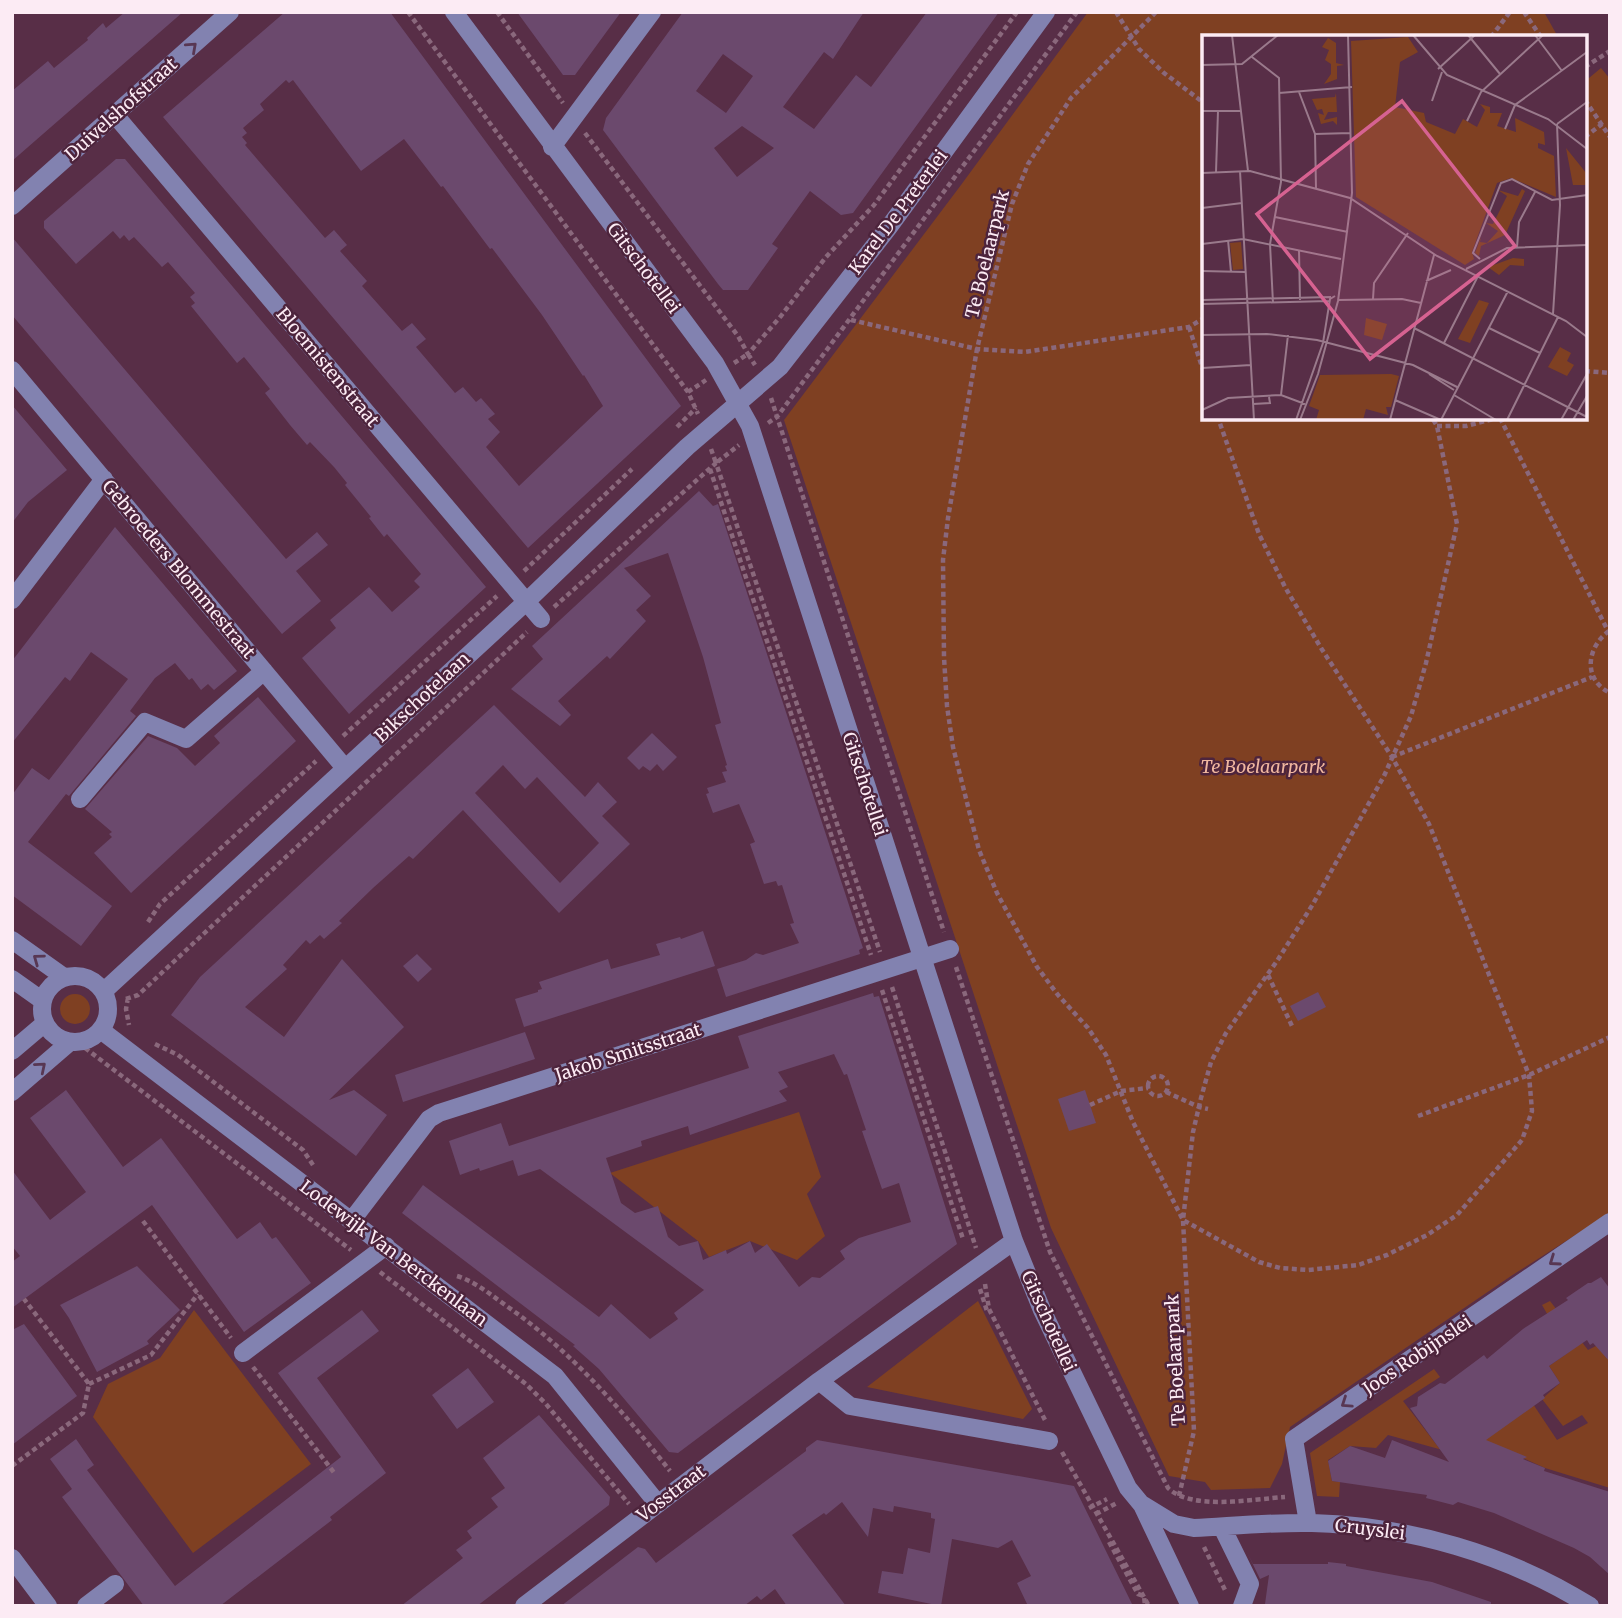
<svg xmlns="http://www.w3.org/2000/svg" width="1622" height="1618" font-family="Merriweather,serif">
<rect width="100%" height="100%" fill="#582e47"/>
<path fill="#7f4022" d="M1088,12H1544L1558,37H1204V418H1585V74L1589,78L1601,68L1610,79V1213L1511,1276L1290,1427L1282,1464L1270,1488L1211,1490L1205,1482L1169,1476L1051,1228L784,420L961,185Z
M60 1009a15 15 0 1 1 30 0a15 15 0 1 1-30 0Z
M799,1112L821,1177L807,1194L825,1236L797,1260L750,1241L709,1257L698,1241L610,1173Z
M978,1301L1032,1409L1023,1419L867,1387Z
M1550,1301L1588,1350L1610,1339V1488L1545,1468L1497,1446L1439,1449L1388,1435L1376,1448L1350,1446L1328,1460L1332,1481L1340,1482L1339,1497L1317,1496L1310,1453L1434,1369L1440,1377L1403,1401L1439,1448L1533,1404L1557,1440L1588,1423L1582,1415L1563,1426L1542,1399L1560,1383L1549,1366L1569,1352L1542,1305Z
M194,1310L311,1464L193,1553L93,1417L108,1384L160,1358Z"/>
<path fill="#6b496d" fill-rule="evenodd" d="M125,12H183L12,161V91L48,61L54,68L88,40L87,38L103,23L106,28Z
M285,12H390L681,406L528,548L163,117ZM286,80L289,83L293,80L361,171L404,139L441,187L443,186L490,249L492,248L542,315L583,376L584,375L603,406L519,486L486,447L500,432L488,419L495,414L481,398L476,402L463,387L455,393L416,347L426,339L412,323L402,331L362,286L367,281L340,251L347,245L334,230L325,238L245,145L247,143L242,137L247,133L243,128L264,110L260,104Z
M517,12H621L575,75H563Z
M683,12H864L833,59L824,52L783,107L814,129L856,75L871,87L927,12H999L853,213L841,215L810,191L772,244L778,248L748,290H723L718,284L603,130L606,118ZM723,54L753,76L726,113L696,91ZM742,126L774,148L737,177L714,148Z
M116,159H125L486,587L349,714L302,658L336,628L330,620L369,587L392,612L420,587L414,581L421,574L387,534L384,537L369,518L371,517L345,485L347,483L334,467L310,442L307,445L290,425L265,393L270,389L244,357L237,363L191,306L195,303L190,297L195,293L168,262L162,267L134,237L129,241L124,235L120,239L113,231L76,264L44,228V221Z
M12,237L286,559L317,532L328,545L296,571L321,601L282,634L12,315Z
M12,405L67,470L28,502L12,523Z
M699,491L713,506L718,504L863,948L859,950L860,954L726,997L717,969L746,960L756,953L763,955L799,943L790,924L794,923L782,885L778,886L776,881L764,884L750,844L755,842L739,804L713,813L706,794L709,793L707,788L726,782L722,772L727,771L725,766L727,765L715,725L721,723L703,657L668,553L624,568L651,596L636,610L646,621L610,659L607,656L558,701L571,715L560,726L511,689L543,659L532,646Z
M115,527L237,671L214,690L208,684L201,690L192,678L189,680L175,663L155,678L130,711L136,716L69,796L66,794L28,842L112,906L81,946L12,895V795L32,768L49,780L128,679L91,652L70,681L65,677L12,743V661Z
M258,697L296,741L131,893L94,853L112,837L109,834L112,832L85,809L148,736L177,748L195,766L220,743L214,736Z
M494,705L585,797L598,782L617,802L602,816L630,844L559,913L463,810L413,859L409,856L373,888L339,921L342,923L324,939L320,935L310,944L306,940L283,965L287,969L245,1007L284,1037L342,959L404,1027L329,1100L354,1090L387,1115L356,1156L171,1015L200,977ZM503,765L525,789L537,777L599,843L560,883L475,793Z
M652,733L677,757L663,771L657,764L650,771L643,766L639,770L627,758Z
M703,931L715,966L524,1027L515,999L538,992V990L542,989L539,982L608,959L611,969L660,955L656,944L680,937L681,939Z
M417,954L432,969L418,982L403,966Z
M1318,992L1326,1007L1298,1021L1290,1006Z
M873,993L874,997L879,996L957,1244L678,1453L669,1452L599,1369L573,1346L575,1345L402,1213L423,1185L599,1317L611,1304L650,1339L678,1319L674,1313L704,1290L540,1169L518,1176L513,1160L480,1171L479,1168L460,1175L449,1141L501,1123L509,1146L749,1068L738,1036ZM834,1054L844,1075L847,1074L866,1130L862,1131L882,1189L899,1183L911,1222L859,1238L840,1251L845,1259L820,1278L812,1277L799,1287L767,1244L755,1253L750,1241L727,1254L726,1250L703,1260L698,1241L679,1246L668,1237L658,1206L635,1213L621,1203L606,1158L642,1146L641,1141L688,1126L690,1135L787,1101L779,1091L788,1087L778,1072Z
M525,1032L535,1059L403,1102L395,1075Z
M66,1090L123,1167L161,1138L237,1239L260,1222L272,1239L276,1237L311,1283L244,1332L152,1205L12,1308V1262L20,1256L12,1246V1170L50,1220L86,1192L30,1118Z
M1085,1090L1096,1123L1069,1131L1058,1099Z
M137,1266L180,1310L147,1341L149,1344L97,1372L69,1318L60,1305Z
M1601,1277L1610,1289V1362L1593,1343L1590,1345L1587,1340L1549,1366L1560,1383L1543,1395L1545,1398L1486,1440L1527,1457L1523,1459L1545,1468L1544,1471L1610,1492V1575L1590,1557L1574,1548L1494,1513L1458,1502L1453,1505L1426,1498L1427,1495L1332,1481L1328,1461L1350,1446L1385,1458L1392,1440L1449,1462L1410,1408L1417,1406L1418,1397L1440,1383L1445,1384L1484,1355L1487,1359L1523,1329L1568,1300L1566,1298L1588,1283H1591Z
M362,1310L379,1331L317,1378L386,1473L330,1517L332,1520L220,1606H144L62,1497L72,1489L50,1459L76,1439L94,1465L87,1470L175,1586L341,1457L278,1373Z
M24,1324L77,1396L12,1445V1330Z
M468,1368L494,1402L457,1429L432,1395Z
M539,1415L610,1497L609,1505L477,1606H401L463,1558L456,1550L472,1538L467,1531L498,1507L491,1498L505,1488L483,1458Z
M817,1440L1074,1486L1133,1606H1028L1017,1583L1031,1576L1012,1540L998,1548L952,1539L941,1606L878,1593L882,1571L903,1574L908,1548L930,1553L935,1519L931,1518V1513L894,1506L893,1512L873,1508L868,1537L842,1502L826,1515L824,1513L792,1535L846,1606H787L775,1589L761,1600L757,1596L744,1606H561L638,1547L645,1549L656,1563L806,1451V1448Z
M1246,1550L1253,1564H1328V1562L1346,1564V1566L1432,1582L1491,1602V1606L1265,1604L1269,1575L1260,1579Z"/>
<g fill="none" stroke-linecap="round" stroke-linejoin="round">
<path stroke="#8a687c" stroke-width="4.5" stroke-dasharray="5 3.5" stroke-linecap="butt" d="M408,12L688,392L698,414
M497,12L563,103
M1116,12L1139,49L1164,73L1204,103
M1156,12L1071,98L1028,164L1012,204L977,349L948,518L943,560L944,657L947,706L953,747L979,850L997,893L1037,967L1058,995L1088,1028L1106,1055L1133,1122L1183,1220L1259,1262L1280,1268L1308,1270L1358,1265L1387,1255L1427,1235L1457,1215L1522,1140L1532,1111L1529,1075L1429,824L1392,757L1321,648L1285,587L1259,534L1218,418
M1524,12L1541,37
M1491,37L1510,12
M1585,67L1610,51
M1585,100L1610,137
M585,133L738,336L748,354L781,316L826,257L874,205L1017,12
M1585,137L1602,124
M851,320L977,349L1025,352L1189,327L1204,318
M1189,327L1204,373
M734,363L748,354L755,365
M1585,371L1610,373
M688,392L706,380
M771,398L944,932
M1500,418L1608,631
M768,423L777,417L1077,12
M1437,426H1466L1497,418
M677,427L696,408
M711,449L716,463L739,445
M710,469L871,955
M524,571L632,469
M554,607L716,463L880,952
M1609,631C1587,647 1582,679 1610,693
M343,736L497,596
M1392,757L1592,677
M148,922L160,904L316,761
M956,967L1050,1252L1168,1488C1192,1511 1253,1499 1285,1497
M1268,975L1292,1026
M892,987L976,1248
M882,990L963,1239
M128,998L126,1009L129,1025
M126,999L138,995L527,632
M155,1044L178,1055L303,1150L313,1165
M85,1048L351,1250
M1148 1086a10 10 0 1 1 20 0a10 10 0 1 1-20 0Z
M1166,1092L1199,1107L1208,1109
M1090,1105L1121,1091L1148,1088
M1418,1116L1529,1075L1610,1037
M143,1221L231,1338
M380,1272L526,1384L546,1404L629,1504
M457,1276C476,1282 491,1295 508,1307C572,1352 622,1410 670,1471
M985,1284L989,1309L1046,1422
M980,1289L987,1311
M253,1367L335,1474
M89,1384L151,1355L198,1294
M1062,1452L1149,1606
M12,1466L83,1413L89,1384L24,1299
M1179,1496L1194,1431L1183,1220L1193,1132L1201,1098L1211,1062L1226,1033L1277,961L1313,904L1384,776L1411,716L1426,663L1457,524L1437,426L1432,418
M1089,1508L1107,1499
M1096,1514L1117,1503
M1109,1542L1138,1594L1144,1596L1145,1606
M1204,1547L1226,1592"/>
<path stroke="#8282b0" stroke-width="18" d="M454,12L715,363L750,426L1014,1241L1042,1310L1128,1488L1142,1505L1190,1606
M115,115L541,619
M552,147L652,12
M12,206L230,12
M12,370L345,768
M12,600L104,479
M80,799L145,722L186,739L264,671
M12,940L64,977
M42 1009a33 33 0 1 1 66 0a33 33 0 1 1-66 0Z
M12,979L43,1001
M104,991L526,602L687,447L780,367L889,227L1046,12
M102,1031L555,1376L658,1504
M12,1051L45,1023
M12,1092L70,1042
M352,1220L429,1119L439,1113L950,949
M243,1353L386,1246
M819,1381L850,1406L1049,1441
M1143,1505L1174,1524L1194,1528C1233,1526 1273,1522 1312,1523C1409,1526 1507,1554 1590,1606
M1308,1523L1294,1439L1610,1222
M1222,1527L1250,1584L1242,1606
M12,1558L48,1606
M86,1606L115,1584
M524,1606L819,1381L1014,1241"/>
</g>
<defs><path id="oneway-chevron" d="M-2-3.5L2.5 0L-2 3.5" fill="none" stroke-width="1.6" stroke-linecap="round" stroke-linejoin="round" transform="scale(1.75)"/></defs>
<g stroke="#583753">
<use href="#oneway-chevron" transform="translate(192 47) rotate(-42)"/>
<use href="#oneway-chevron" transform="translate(38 959) rotate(-144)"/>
<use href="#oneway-chevron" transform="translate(41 1067) rotate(-40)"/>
<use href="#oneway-chevron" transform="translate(1554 1261) rotate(145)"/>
<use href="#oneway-chevron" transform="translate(1346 1403) rotate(146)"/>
</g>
<g text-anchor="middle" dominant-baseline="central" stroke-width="5" stroke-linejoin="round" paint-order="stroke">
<g font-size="18" fill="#fcebf4" stroke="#4d243c">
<text transform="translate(121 109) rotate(-42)">Duivelshofstraat</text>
<text transform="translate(898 212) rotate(-53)">Karel De Preterlei</text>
<text transform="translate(987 254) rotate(-76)">Te Boelaarpark</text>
<text transform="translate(644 268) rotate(53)">Gitschotellei</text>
<text transform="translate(328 367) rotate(50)">Bloemistenstraat</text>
<text transform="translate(179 569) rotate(50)">Gebroeders Blommestraat</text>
<text transform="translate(422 697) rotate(-43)">Bikschotelaan</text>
<text transform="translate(865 784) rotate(72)">Gitschotellei</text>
<text transform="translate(628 1052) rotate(-18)">Jakob Smitsstraat</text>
<text transform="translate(394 1253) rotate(37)">Lodewijk Van Berckenlaan</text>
<text transform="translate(1049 1321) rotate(66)">Gitschotellei</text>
<text transform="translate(1417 1355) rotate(-34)">Joos Robijnslei</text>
<text transform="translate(1175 1360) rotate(-93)">Te Boelaarpark</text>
<text transform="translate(671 1493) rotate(-37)">Vosstraat</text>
<text transform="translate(1370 1529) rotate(7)">Cruyslei</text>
</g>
<g font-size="18" font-style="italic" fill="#f0b79f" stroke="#4d243c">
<text x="1263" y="766">Te Boelaarpark</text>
</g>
</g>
<g transform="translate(1202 35)">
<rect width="385" height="385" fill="#582e47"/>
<path d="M206,2L216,17L198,27L193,72L222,78L224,87L253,99L261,84L275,92L283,75L278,69L288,72V78H300L295,91L314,97L313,83L342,97L343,110L336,108V113L352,121L354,162L309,143L295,148L270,217L272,224L263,230L154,162L149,6ZM126,3L134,8V28L142,30L135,31V44L122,49L129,39V29L123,25L127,15L120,12ZM134,58L135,77H126L122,85L135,82V90L131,86L119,89L116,78L122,80L120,74L115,75L110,64L133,62ZM364,113L385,139V150H371ZM320,154L323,156L303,200L279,211L277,221L273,218L279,202L278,207L285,208L296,196L284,188L291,189L305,161L296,155L316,161ZM39,207L41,234L31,235L28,208ZM311,223L322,224V231L308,230L297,240L286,232ZM277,265L287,268L268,308L256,304ZM164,283L185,289L180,305L162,300ZM358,312L369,318L365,326L372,330L365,341L346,332ZM189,339L197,341L189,372H184L186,380L164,374L161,385H114L117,375L107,371L118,340Z" fill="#7f4022"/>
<path fill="none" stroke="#9a7a8c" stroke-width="2" d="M30,0L46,136M141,0H195M211,0L245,40L346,84L385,114M266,0L298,39M333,0L360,36M50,22L77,43L79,147L68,209L71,268M0,30L40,29L76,0M236,34L273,0M97,57L113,99L114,154M77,58L150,52M230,66L240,37M0,76H39M265,86L279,57L341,0M355,89L385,67M303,94L313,70L385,17M113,99L149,98M38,136L52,385M14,137L16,76M0,138L48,136L148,163L235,221L364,286L385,302M0,173L40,168M73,182L146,197M26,205L29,237M0,209L41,204L139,224M315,212L317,187L333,157M97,215L98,265M278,224L271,218L299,148L310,144L350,165L385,160M264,234L305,213L385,210M0,236L43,237M224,246L249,235M171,264L172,248L206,198M0,265L129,262M136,265L200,264L219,268M0,269L127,266M351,279L358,170L355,89M212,293L385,382M287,293L338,318M0,300L65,299L115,305L211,330L255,352M242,308L276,241M0,333L49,330M227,339L252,355M79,360L86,300M252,360L294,385M193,365L239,385L306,256M51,369L68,368L67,362M0,375L26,363L79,360L103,369M94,385L121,308L128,264L133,261M98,385L116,339L136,266L150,158L146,0M188,385L232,220M305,385L356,282M359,385L385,339M371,385L385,361"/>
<path fill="#d66291" fill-opacity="0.15" stroke="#d66291" stroke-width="3.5" d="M200,66L313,211L168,324L55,179Z"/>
<rect width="385" height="385" fill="none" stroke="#fcebf4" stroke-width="3.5"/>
</g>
<rect width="1622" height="1618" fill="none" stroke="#fcebf4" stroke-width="28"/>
</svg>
